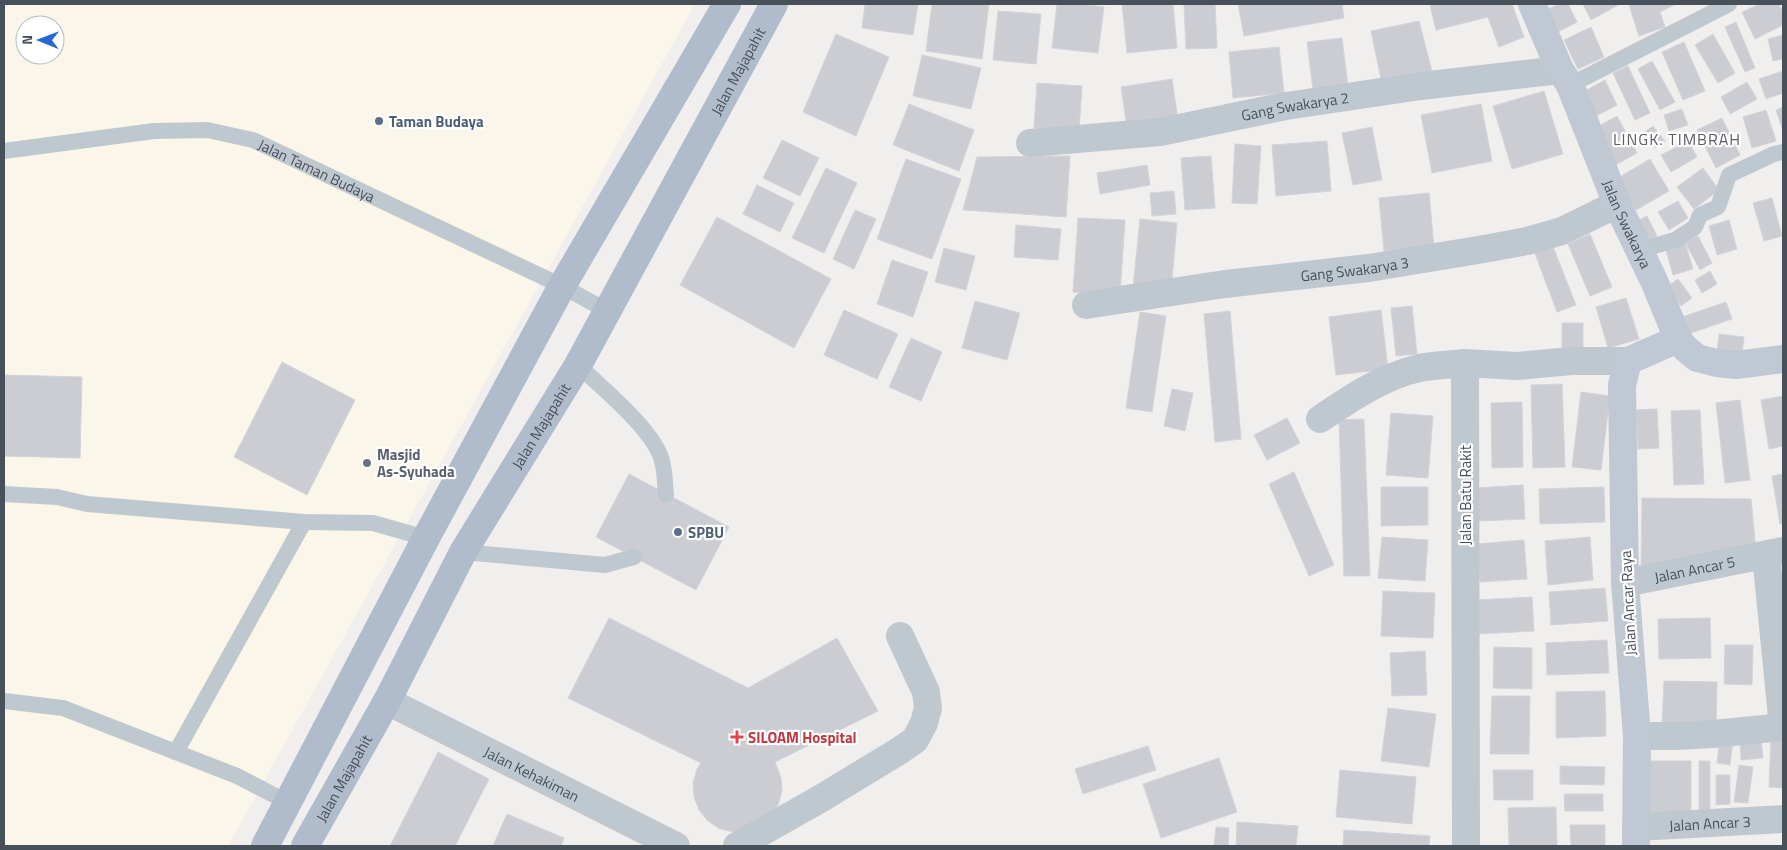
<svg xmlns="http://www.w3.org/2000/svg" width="1787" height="850" font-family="'Titillium Web',sans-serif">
<rect width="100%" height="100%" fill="#f1eeee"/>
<path fill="#faf6e9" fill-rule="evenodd" d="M4,4H695L228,846H4ZM25,25H55V55H25Z"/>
<path fill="#cccdd3" stroke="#d3d4d9" d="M865,4H918L913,35L862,28Z
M932,4H989L982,59L926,51Z
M1057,4H1080L1104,7L1098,53L1052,48Z
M1122,4H1173L1177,48L1127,53Z
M1184,4H1215L1217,48L1186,49Z
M1238,4H1342L1344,18L1244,36Z
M1437,4H1512L1524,37L1499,47L1488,17L1436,30L1430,5Z
M1559,4H1568L1577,22L1554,34L1542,12Z
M1583,4H1620L1591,20Z
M1631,4H1676L1660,12L1665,27L1639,36L1629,5Z
M1760,4H1779L1783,13V25L1755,39L1742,12Z
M998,11L1041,14L1036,64L993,60Z
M1419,21L1432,71L1381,79L1371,31Z
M1736,22L1755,68L1745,72L1725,27Z
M1591,27L1604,57L1578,69L1564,40Z
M836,34L889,57L856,136L803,112Z
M1713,34L1735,73L1718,83L1695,45Z
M1783,35V59L1773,61L1768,39Z
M1342,38L1349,94L1314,98L1307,42Z
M1684,42L1705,91L1683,100L1662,52Z
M1279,47L1284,93L1233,98L1229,52Z
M922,55L981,68L971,109L913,96Z
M1652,61L1675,102L1660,110L1638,69Z
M1628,66L1650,113L1635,120L1613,73Z
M1783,71V93L1766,99L1759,79Z
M1172,79L1178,120L1127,127L1121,87Z
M1605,80L1617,105L1596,116L1585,91Z
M1747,82L1757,99L1730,114L1721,97Z
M1037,83L1082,86L1079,132L1034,128Z
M1544,91L1563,154L1512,169L1493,106Z
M909,104L974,130L959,171L893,145Z
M1481,104L1492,161L1432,173L1421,115Z
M1783,107V131L1776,110Z
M1682,109L1688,125L1669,131L1664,115Z
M1766,110L1776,141L1752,148L1743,117Z
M1617,116L1637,153L1612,167L1592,130Z
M1722,118L1740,155L1716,168L1697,130Z
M1653,126L1665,141L1655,148L1643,133Z
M1372,127L1382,180L1353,185L1342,133Z
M782,140L819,158L800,196L763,178Z
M1327,141L1331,191L1276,196L1272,145Z
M1688,141L1697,157L1671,172L1661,155Z
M1235,144L1261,146L1257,204L1232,203Z
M1070,156L1066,217L963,210L977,157Z
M1211,156L1215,208L1185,210L1181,158Z
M906,159L961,179L932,259L877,239Z
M1650,159L1669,191L1636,210L1618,178Z
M1147,165L1150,185L1100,194L1097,173Z
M826,168L857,183L824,253L792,238Z
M1703,168L1719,190L1694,209L1677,187Z
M757,185L794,203L780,232L743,214Z
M1174,191L1176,214L1152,216L1150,193Z
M1429,193L1434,247L1384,251L1379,198Z
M1772,198L1782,236L1764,241L1753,203Z
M1678,201L1688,218L1669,230L1658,212Z
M855,210L876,219L854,269L833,259Z
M1647,216L1657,236L1643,243L1633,223Z
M717,217L831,279L794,348L680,285Z
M1078,218L1125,220L1120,295L1073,292Z
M1140,219L1177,223L1171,292L1133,288Z
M1729,220L1737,249L1717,255L1709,226Z
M1016,225L1061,229L1058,260L1014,257Z
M1590,234L1612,287L1590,296L1568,244Z
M1698,236L1712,263L1700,270L1685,242Z
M1685,242L1693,269L1673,275L1665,247Z
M1552,244L1576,305L1557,312L1534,251Z
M944,248L975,256L966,290L935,282Z
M892,260L928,272L913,317L877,304Z
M1710,271L1717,284L1702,293L1695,280Z
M1678,279L1692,298L1681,306L1667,287Z
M1626,298L1639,339L1608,348L1596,307Z
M975,301L1020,313L1007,360L962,348Z
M1726,302L1732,319L1688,334L1682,317Z
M1412,306L1417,354L1396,356L1391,308Z
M844,310L898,334L877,379L824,355Z
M1381,310L1388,369L1336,375L1329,317Z
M1230,311L1241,439L1215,442L1204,314Z
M1140,312L1166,316L1152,412L1126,408Z
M1562,323H1583V348H1562Z
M1719,334L1744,337L1742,354L1717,352Z
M911,338L942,352L921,401L889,387Z
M282,362L355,400L307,495L234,457Z
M4,375L82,377L80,458L4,456Z
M1562,384L1565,467L1533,468L1531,385Z
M1172,389L1193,393L1185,431L1164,426Z
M1581,392L1610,396L1601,470L1572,467Z
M1783,396V446L1769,449L1761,400Z
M1740,400L1750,480L1725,483L1716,403Z
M1522,402L1523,467L1492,468L1491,403Z
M1657,409L1659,448L1638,449L1636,410Z
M1700,410L1704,484L1674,485L1671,411Z
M1391,413L1433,416L1428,478L1386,475Z
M1287,418L1300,443L1267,460L1254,435Z
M1364,419L1370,576H1344L1339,420Z
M1294,472L1334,565L1309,576L1269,484Z
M629,474L729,527L696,590L596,537Z
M1783,474V523L1780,524L1772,476Z
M1523,485L1525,519L1478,521L1477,488Z
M1381,487H1428V525L1381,526Z
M1604,487L1605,522L1540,524L1539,489Z
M1642,498L1751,499L1756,550L1641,569Z
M1382,537L1428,540L1425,581L1378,578Z
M1590,537L1593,580L1548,585L1545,541Z
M1524,540L1527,579L1480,582L1477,544Z
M1605,588L1608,621L1551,625L1549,592Z
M1383,591L1435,593L1433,638L1381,636Z
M1532,597L1534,631L1478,634L1476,600Z
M609,618L748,688L837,638L878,711L775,762L781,778L782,791L778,805L771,817L747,831L734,832L720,829L708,821L699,810L694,797L693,783L697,769L701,763L568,698Z
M1710,618L1711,658L1659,659L1658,619Z
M1607,640L1609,673L1547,675L1546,643Z
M1725,645H1753L1752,685L1724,684Z
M1494,647L1532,648V689L1493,688Z
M1425,651L1427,695L1392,696L1390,653Z
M1664,681L1717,682L1716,727L1662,726Z
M1605,691L1606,736L1556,738V692Z
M1492,696H1530L1529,754H1490Z
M1388,708L1436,714L1429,767L1381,761Z
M1761,738L1763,758L1741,760L1740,740Z
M1720,739L1733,741L1730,765L1717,763Z
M1771,739L1783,740V788L1769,787Z
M1148,746L1156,770L1083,794L1075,769Z
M438,752L489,779L455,846H390Z
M1219,758L1237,812L1161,838L1143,784Z
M1648,761H1691V816H1648Z
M1699,761H1710V814H1699Z
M1739,765L1753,767L1748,803L1734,802Z
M1560,766L1605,767L1604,785L1560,784Z
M1340,770L1416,777L1412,824L1336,817Z
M1493,770H1533V800H1494Z
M1716,775H1730V804L1716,805Z
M1564,794H1603V811H1565Z
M1556,807L1557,846H1509L1508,808Z
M507,814L564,838L561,846H493Z
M1237,822L1298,826L1296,846H1236Z
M1570,825H1605V846H1571Z
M1216,827L1229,828L1228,846H1214Z
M1344,830L1430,836L1429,846H1343Z"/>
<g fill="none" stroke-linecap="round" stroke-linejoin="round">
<g stroke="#c0c8cf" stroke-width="16">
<path d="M1570,85L1729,4"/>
<path id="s1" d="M4,151L154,131L207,130L253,140L562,286L607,311"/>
<path d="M1640,250L1675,240L1695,227L1700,215L1718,207L1729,175L1774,154L1783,152"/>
<path d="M578,365C601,387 655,431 662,461C665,472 665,484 666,495"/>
<path d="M4,494L57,497L87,504L304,522L373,523L426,538"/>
<path d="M463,552L605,565L634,557"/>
<path d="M4,701L63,708L237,776L289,803"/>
<path d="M176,752L304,522"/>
</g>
<g stroke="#c0c8cf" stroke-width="28">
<path id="s2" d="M1030,143L1160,132L1286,106L1421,86L1560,70"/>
<path id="s3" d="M1086,305L1225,284L1369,268L1484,249L1527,241L1562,231L1617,204"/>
<path d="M1320,419C1351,398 1382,377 1419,368C1433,365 1450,365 1465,363"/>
<path d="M1766,555L1783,727"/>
<path id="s4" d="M1625,583L1783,551"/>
<path id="s5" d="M387,701L676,846"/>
<path d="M1637,736H1677L1713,734L1783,727"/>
<path id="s6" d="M1636,827L1783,819"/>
<path d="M737,846L820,799L899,751L915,740L924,723L928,708L926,692L900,636"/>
<path d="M1466,846L1465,363L1517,366L1571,361H1628"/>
</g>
<g stroke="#c0c8d4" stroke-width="28">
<path id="s7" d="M1532,4L1560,70L1570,85L1617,204L1655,283L1678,339L1685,348L1697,358L1717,363L1736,365L1783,359"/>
<path d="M1636,846L1637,736L1625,583L1622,385L1628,361L1678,339"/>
</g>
<g stroke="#b0bccb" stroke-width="28">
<path d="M265,846L426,538L562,286L727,4"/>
<path id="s8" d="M305,846L387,701L463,552L578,365L774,4"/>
</g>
</g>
<g fill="#5c6f8a" stroke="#fff" stroke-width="2">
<circle cx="379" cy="121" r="5"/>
<circle cx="678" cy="532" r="5"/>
</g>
<circle fill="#6b7280" stroke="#fff" stroke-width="2" cx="367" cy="463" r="5"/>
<path fill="#e0444e" stroke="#fff" stroke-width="2" d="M734.5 729.5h5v5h5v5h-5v5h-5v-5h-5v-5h5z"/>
<g text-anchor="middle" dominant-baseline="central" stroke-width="4.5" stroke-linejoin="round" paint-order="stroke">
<g font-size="15" fill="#48505a" stroke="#fff">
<text stroke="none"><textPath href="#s8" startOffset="888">Jalan Majapahit</textPath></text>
<text stroke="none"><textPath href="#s2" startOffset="268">Gang Swakarya 2</textPath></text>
<text stroke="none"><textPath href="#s1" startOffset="322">Jalan Taman Budaya</textPath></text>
<text stroke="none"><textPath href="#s7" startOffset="240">Jalan Swakarya</textPath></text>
<text stroke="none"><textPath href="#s3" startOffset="271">Gang Swakarya 3</textPath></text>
<text stroke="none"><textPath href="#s8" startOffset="482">Jalan Majapahit</textPath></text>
<text transform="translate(1465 495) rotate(-90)">Jalan Batu Rakit</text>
<text stroke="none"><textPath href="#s4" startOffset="71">Jalan Ancar 5</textPath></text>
<text transform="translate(1628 603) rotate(-93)">Jalan Ancar Raya</text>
<text stroke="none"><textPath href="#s5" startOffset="162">Jalan Kehakiman</textPath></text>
<text stroke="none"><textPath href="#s8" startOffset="78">Jalan Majapahit</textPath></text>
<text stroke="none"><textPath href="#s6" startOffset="74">Jalan Ancar 3</textPath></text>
</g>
<g font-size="15" font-weight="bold" fill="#4e5e75" stroke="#fff" text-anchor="start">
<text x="389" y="121">Taman Budaya</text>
<text x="688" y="532">SPBU</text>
</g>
<g font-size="15" font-weight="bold" fill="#5b616d" stroke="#fff" text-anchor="start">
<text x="377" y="454">Masjid<tspan x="377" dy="17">As-Syuhada</tspan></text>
</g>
<g font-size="15" font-weight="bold" fill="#be3a42" stroke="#fff" text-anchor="start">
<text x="748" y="737">SILOAM Hospital</text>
</g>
<g font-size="16" letter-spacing="1" fill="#5b5e63" stroke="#fff">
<text x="1677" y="139">LINGK. TIMBRAH</text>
</g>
</g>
<rect width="1787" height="850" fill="none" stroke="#48505a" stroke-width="10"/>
<g transform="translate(40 40) rotate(271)"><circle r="24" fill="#ffffff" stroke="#b6b9bd"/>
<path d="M0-4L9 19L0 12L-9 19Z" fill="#2667d3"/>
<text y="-8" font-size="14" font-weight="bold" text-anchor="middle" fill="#48505a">N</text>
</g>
</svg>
